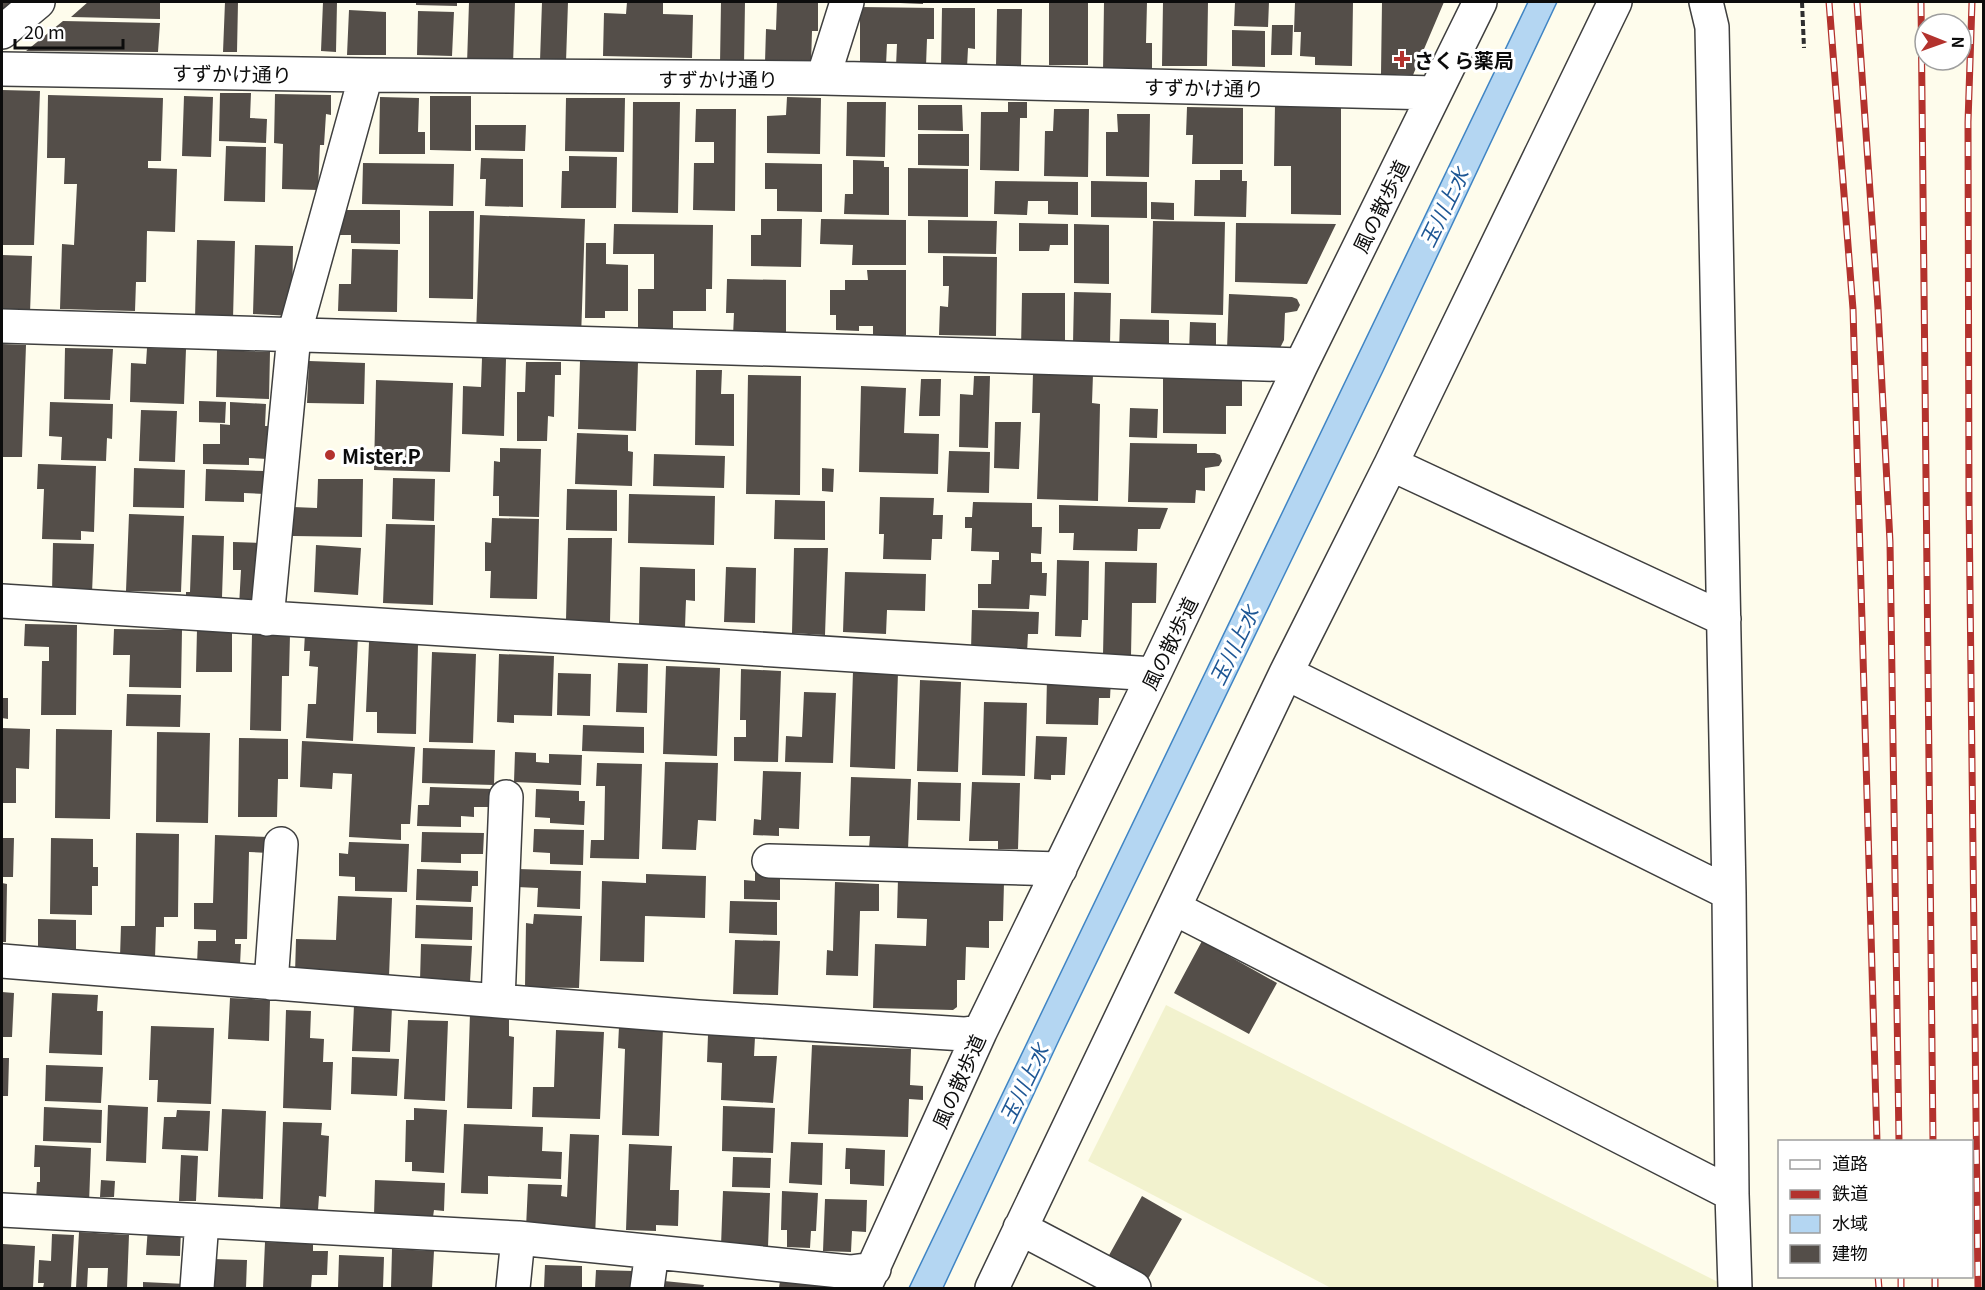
<svg xmlns="http://www.w3.org/2000/svg" width="1985" height="1290" font-family="Georgia,'Noto Sans JP',serif">
<rect width="100%" height="100%" fill="#fefcec"/>
<path fill="#f2f2ce" d="M1166,1005L1722,1284V1288H1331L1088,1161Z"/>
<path fill="#b4d6f2" stroke="#4085c4" stroke-width="1.5" d="M1528,2H1557L1383,371L1060,1038L943,1288H909Z"/>
<path fill="#544e49" d="M2,2H21L2,17Z
M88,2H160V19L71,17Z
M225,2H238L237,52H223Z
M323,2H337L336,52L321,51Z
M416,2H457V6L416,5Z
M469,2H515L513,65L467,64Z
M542,2H568L566,62L540,61Z
M627,2H663V14L693,15L692,58L603,56L604,13L626,14Z
M721,2H745L744,65L720,64Z
M777,2H818V31H812L811,64L765,62L766,29L776,30Z
M900,2H923V4L900,3Z
M1049,2H1088V65H1049Z
M1104,2H1147L1146,43H1152V73L1103,72Z
M1163,2H1208L1207,66H1162Z
M1235,2H1269L1268,27L1234,26Z
M1295,2H1353L1352,66L1315,65V57L1300,56L1301,32H1294Z
M1382,2H1444L1413,75L1381,74Z
M860,7L934,8V39H927L926,66H896L897,44H887L886,65H860Z
M942,8H975V49L968,48L967,68H941Z
M997,9H1022L1021,66H996Z
M349,10L386,12V55H347Z
M418,11L454,12L452,56L417,55Z
M63,21L160,23L158,52L26,51Z
M1272,25H1293L1292,55H1271Z
M1232,30L1265,31V67L1232,66Z
M2,90L40,91L34,245H2Z
M220,93H251L250,118L267,119L266,143L219,141Z
M275,94L331,95V115L326,114L324,145H320L318,190L282,189L283,144L274,143Z
M48,95L163,98L161,161H148V168L177,169L175,232L147,231L146,282H136L135,311L60,309L62,244L74,245L77,184H64L65,158H47Z
M184,96L213,97L211,157L182,156Z
M430,96H471V151L430,150Z
M380,97L419,98L418,132H425V154H379Z
M787,97L821,98L820,154L767,153V116L786,115Z
M566,98H625L624,152L565,151Z
M633,102H680L678,213L632,212Z
M847,102H886L885,157L846,156Z
M1008,102H1027V118H1020L1019,171L980,170L981,112H1008Z
M1275,104H1341V215L1291,214V166H1274Z
M918,105H962L963,131L918,130Z
M1187,107L1243,108V164H1192L1193,135H1186Z
M696,109H736L735,211L693,210L694,163H714V142H695Z
M1054,109H1089L1088,177L1044,176L1045,131H1053Z
M1117,114H1150L1149,177L1106,176V132H1118Z
M475,125H526L525,151L475,150Z
M918,134H969V166L918,165Z
M226,146L266,147L265,202L224,201Z
M569,156L617,157L616,208H561L562,171H569Z
M481,158L523,159V207L485,206L486,179H480Z
M853,160L884,161V167H889V215L844,214L845,194H853Z
M363,163L454,164L453,206L362,204Z
M765,163L822,164V212L777,211V189H765Z
M908,168L968,169V217L908,216Z
M1220,170H1242V181H1247L1246,217L1194,216L1195,180H1220Z
M995,181L1078,182V215L1048,214V201H1028L1027,215L994,214Z
M1091,181L1147,182V218L1091,217Z
M1151,202L1174,203V220L1151,219Z
M341,210H400V244L351,243V235H340Z
M429,211H474L473,299L429,298Z
M480,215L585,219L581,338L476,335Z
M761,219H802L801,267L751,266V235H761Z
M821,219L906,220V265H852L853,245L820,244Z
M928,220L997,221L996,254L928,253Z
M1153,221L1225,222L1223,315L1151,313Z
M1019,223L1068,224V245H1050L1049,251H1019Z
M1236,223L1336,224L1307,284L1235,282Z
M614,224L713,225L712,289H706V311H673V328H638V289H654V254H613Z
M1074,224L1109,225V284L1074,283Z
M197,240L235,241L233,319L195,318Z
M586,243H606V264L628,265V311H605V318H585Z
M255,245L293,246L292,316L253,314Z
M352,249L398,250L397,312L338,311L339,284H351Z
M2,255L32,256L30,313H2Z
M943,256L997,257L996,336L939,335L940,306L948,307L949,286H943Z
M867,270H906V335H873V326H859V331L836,330V315H830V290H845V280H868Z
M727,279L786,280V336H733L734,313H726Z
M1074,292L1111,293L1110,345L1073,344Z
M1022,293H1065V351L1021,350Z
M1229,294L1292,297L1297,299L1300,305L1297,311L1285,313L1284,340L1279,350L1227,349Z
M1120,319L1169,320V352H1119Z
M1190,322L1216,323V354H1189Z
M2,344L26,345L22,457H2Z
M65,348L113,349L110,400L64,399Z
M147,348L186,349L184,404L130,402L131,363L146,364Z
M217,350L270,352L269,399L216,397Z
M482,358L506,359L504,436L462,434L463,386L481,387Z
M309,361L365,363L364,404L307,403Z
M580,361L638,362L636,431L578,429Z
M526,362H561V375H555L554,417L548,416L547,441H517V392H525Z
M696,370H722L721,394H734V446L695,445Z
M1033,372L1093,374L1092,403L1100,404L1098,501L1037,499L1040,413H1032Z
M748,375L801,376L800,495L746,494Z
M1163,375L1242,376V406H1226V434L1163,433Z
M974,376H990L988,448L959,447L960,394L973,395Z
M921,379H941L940,416H919Z
M376,380L453,383L450,472L374,470Z
M861,386L906,388L904,433L939,434L938,474L859,472Z
M199,401L226,402L225,423L199,422Z
M50,402L113,404L112,439L107,438L106,461L61,460L62,437L49,436Z
M230,402L266,404L265,426H269L268,459L249,458V465L203,464V444H220V424L230,425Z
M1130,408L1158,409L1157,438L1129,437Z
M141,410L177,411L175,462L139,461Z
M995,422H1021L1019,469L994,468Z
M577,433L628,435V451L633,452L632,486L575,484Z
M1130,443L1197,444V453H1215L1220,455L1222,461L1219,466L1205,468V491L1196,490L1195,503L1128,502Z
M500,448L541,449L539,517L499,516V496H493L494,461L500,462Z
M949,451L990,452L989,493L947,492Z
M654,454L725,456L724,488L653,486Z
M38,464L96,466L94,532L81,531V540L42,539L44,489H37Z
M134,468L185,470L184,508L133,507Z
M822,468L834,469L833,492L822,491Z
M206,469L265,471V494L244,493V502L205,501Z
M393,478L435,479L434,521L392,519Z
M318,479H363L362,537L293,536V507L317,508Z
M567,489L617,490V531L566,530Z
M629,494L715,496L714,545L628,543Z
M880,497L934,498L933,515H943L942,539H932L931,560L883,559L884,534H879Z
M775,500L825,501V540L774,539Z
M973,502L1032,503V527H1042L1041,554L1031,553V562H1042V573H1047L1046,596L1030,595L1029,609L978,608V584H991L992,560H999V552L971,551L972,528H965V517H972Z
M1059,505L1168,508L1160,529H1138L1137,551L1073,550L1074,533H1059Z
M129,514L184,516L181,592L126,591Z
M492,518L539,519L537,599L490,598L491,571H485V542L491,543Z
M386,524L435,525L433,605L383,603Z
M192,535L224,536L222,597H215V605L186,604V592H190Z
M568,538H612L610,622L566,620Z
M233,542L264,543L262,607L239,606L241,570H233Z
M53,543L94,544L92,593L52,592Z
M316,545L361,548L358,595L314,592Z
M794,548H828L825,635L792,633Z
M1057,560L1089,561L1088,620H1082L1081,637L1055,636Z
M1105,562L1157,563L1156,603H1132L1131,656L1103,655Z
M640,567L695,569V601L686,600L685,627L639,626Z
M726,567L756,568L755,623L724,622Z
M845,572L926,574L925,611L887,610L886,634L843,632Z
M972,610L1039,612L1038,634H1028L1027,653L971,651Z
M25,624L77,625L76,715H41L42,661H49V647L24,646Z
M114,629L182,630L181,688L129,687L130,655H113Z
M197,629L232,630V672H196Z
M305,633L358,636L353,741L306,738L308,704H316L318,667L309,666L310,651H304Z
M252,634H290L289,676H282L281,731L250,730Z
M369,642L418,644L416,734L377,733V712H366Z
M432,652L476,654L473,743L429,742Z
M499,654L554,656L552,716L514,715V723L497,722Z
M618,663L648,664L647,713L616,712Z
M666,666L720,668L717,756L663,754Z
M741,669L781,671L778,762L734,761V737H746V720H740Z
M853,671L898,672L895,769L850,767Z
M558,673L591,674L590,716L557,715Z
M1047,677L1111,679L1110,698H1099L1098,725L1046,724Z
M920,680L961,682L958,772L917,771Z
M804,692L836,693L833,763L785,762L786,736L802,737Z
M127,694L181,695L180,727L126,726Z
M2,698H8V719L2,718Z
M984,702L1027,703L1025,776L982,775Z
M583,725L644,727V753L582,751Z
M2,728L30,729L29,769L16,768V803H2Z
M56,729L112,730L110,819L55,818Z
M157,732L210,733L208,823L156,822Z
M1036,736L1067,737L1065,775H1051V780L1034,779Z
M239,738L288,739V779H278L277,817H238Z
M302,741L415,747L410,824H401V840L349,837L352,774L333,773L332,789L300,787Z
M423,748L495,750L494,785L422,783Z
M515,752L536,753V762L549,763V754L582,755L581,785L514,782Z
M665,762L718,763L716,821L698,820L696,850L662,849Z
M597,763L642,764L639,859L590,858L591,840H604L605,786H596Z
M763,771L801,772L799,829L779,828V836L753,835L754,819L761,820Z
M851,777L911,779L908,849L869,848L870,836H849Z
M918,782L961,783L960,821L917,820Z
M972,782L1020,783L1018,849H998V841H969Z
M430,787L493,789L492,807H474V817L461,816V827L417,826L418,805H429Z
M536,789L579,791V801H585L584,825L550,823V818L535,817Z
M534,829L584,830L583,865L550,864V853L533,852Z
M422,832L484,833L483,854H461V863L421,862Z
M136,833L179,834L178,917H164V927H156L155,958L120,957L121,926H135Z
M215,835L269,837V853L249,852L247,939H235V944H241L240,965L197,964L198,941H216V930L194,929V903H213Z
M2,838H14L13,877H2Z
M51,838L93,839V867H98V886H92V915L50,914Z
M349,842L409,844L407,892L355,891V877L339,876V853L348,854Z
M755,867H780V900L744,899V880L755,881Z
M417,869L478,871V886H472L471,902L416,900Z
M518,869L581,871L580,909L537,907L538,888L517,887Z
M646,874L706,876L705,918L645,916L644,962L600,961L602,881L646,883Z
M898,878L1004,882L1003,921H989V948L966,947L965,980H957V1007L953,1010L873,1008L875,944L926,946L927,919L897,918Z
M835,882L879,884V911H860L858,976L826,975L827,950L833,951Z
M2,883L7,884L6,942H2Z
M338,896L392,898L389,977L295,974L296,939L336,940Z
M730,901L777,902V935L729,933Z
M416,905L473,907L472,940L415,938Z
M534,914L582,916L579,988L525,987L526,923L533,924Z
M38,919L76,920V949L38,948Z
M735,940L780,941L778,995L733,994Z
M1202,941L1277,983L1249,1034L1174,993Z
M421,944L472,946L470,982L420,981Z
M2,992L14,993L12,1037H2Z
M52,993L98,995L97,1011H103L102,1055L49,1053Z
M230,998L270,1000L269,1041L228,1039Z
M354,1005L392,1007L390,1052L352,1051Z
M286,1010L311,1011L310,1038L324,1039L323,1062H333L331,1110L283,1108Z
M470,1013L509,1015V1036L514,1037L512,1109L467,1108Z
M408,1020L448,1021L445,1101L404,1099Z
M151,1026L214,1028L211,1104L157,1102L158,1080H149Z
M619,1026L663,1028L659,1136L622,1135L625,1049L618,1048Z
M556,1030L604,1032L600,1119L532,1117L533,1087H554Z
M708,1035L755,1037L754,1056H777L773,1103L721,1100L722,1063L707,1062Z
M812,1045L911,1049L910,1085L923,1086V1100L909,1099L908,1137L808,1134Z
M352,1057L399,1059L397,1096L351,1094Z
M2,1058H9L8,1096H2Z
M46,1065L103,1067L101,1103L45,1101Z
M108,1105L148,1107L146,1163L106,1161Z
M723,1106L775,1108L773,1153L722,1151Z
M44,1107L102,1110L101,1143L43,1141Z
M414,1108L447,1110L444,1173L412,1171V1162H405L406,1120H414Z
M222,1109L266,1111L263,1199L218,1197Z
M177,1110L210,1111L208,1151L162,1149L164,1117H176Z
M283,1122L322,1123L321,1135L329,1136L326,1197L319,1196L318,1210L280,1208Z
M464,1124L543,1127L542,1151L562,1152L561,1179L488,1176V1194L461,1193Z
M570,1134L599,1135L595,1238L526,1228L528,1184L562,1185L561,1196L567,1197Z
M791,1142L823,1143L822,1185L789,1183Z
M629,1144L672,1146L670,1190H679L678,1226L656,1225V1231L626,1230Z
M35,1145L91,1148L89,1204L36,1201L37,1182H40V1167H34Z
M846,1148L885,1150L884,1186L850,1184V1169H845Z
M181,1155L198,1156L196,1201H179Z
M733,1157L771,1158L770,1188L732,1187Z
M101,1180L115,1181L114,1197H100Z
M375,1180L445,1183L444,1211L434,1210L433,1217L374,1215Z
M723,1191L770,1193L768,1247L721,1246Z
M782,1191L818,1193L816,1231H811L810,1248L787,1247V1230H781Z
M1142,1196L1182,1219L1148,1279L1108,1257Z
M825,1199L867,1200L866,1232L852,1231L851,1252L823,1251Z
M148,1226L181,1228L180,1256L146,1255Z
M79,1232L129,1235L127,1288H107L108,1268H88L87,1288H76Z
M52,1234L74,1235L71,1288H43L44,1283H38L39,1260L51,1261Z
M265,1242L313,1244V1251H328L327,1275H312L311,1288H263Z
M3,1244L35,1246L33,1288H2Z
M392,1249L434,1251L432,1288H391Z
M339,1255L384,1257L383,1288H338Z
M212,1259L247,1260L246,1288H211Z
M545,1265L582,1266V1288H544Z
M596,1270L634,1271L633,1288H595Z
M664,1281L704,1285L703,1288H663Z
M780,1281L823,1284L822,1288H779Z
M143,1282L186,1284V1288H143Z"/>
<g fill="none" stroke-linecap="round" stroke-linejoin="round">
<g stroke="#3f3f3f" stroke-width="36">
<path id="minor" d="M1706,2L1712,27L1729,893L1732,1194L1735,1288
M2,32L38,2
M2,69L366,75L823,78L1435,93
M823,78L847,2
M2,326L1301,365
M1391,464L1724,619
M2,601L1154,674
M267,619L294,335L366,75
M1286,673L1729,893
M769,861L1060,869
M1174,908L1732,1194
M2,961L698,1017L964,1034L980,1032
M271,983L281,844
M498,1001L506,797
M2,1210L518,1238L850,1272L874,1269
M1020,1228L1134,1288
M197,1288L202,1221
M513,1288L518,1238
M647,1288L652,1252
M864,1288L980,1032L1154,674L1301,365L1480,2
M992,1288L1286,673L1391,464L1615,2"/>
</g>
<path stroke="#2e2e2e" stroke-width="4" stroke-dasharray="6 3" stroke-linecap="butt" d="M1802,2L1804,48"/>
<use href="#minor" stroke="#fff" stroke-width="33"/>
<g stroke="#b3322d" stroke-width="7">
<path id="rail" d="M1829,2L1853,309L1877,1142
M1857,2L1878,308L1890,542L1899,1142
M1921,2L1933,1142
M1972,2L1968,122L1969,501L1978,1288
M1878,1276L1879,1288
M1901,1276V1288
M1935,1276V1288"/>
</g>
<use href="#rail" stroke="#fff" stroke-width="4.5" stroke-dasharray="14" stroke-linecap="butt"/>
</g>
<g fill="#b3322d" stroke="#fff" stroke-width="2">
<path d="M1399 50h6v6h6v6h-6v6h-6v-6h-6v-6h6z"/>
<circle cx="330" cy="455" r="6"/>
</g>
<g text-anchor="middle" dominant-baseline="central" stroke-width="6" stroke-linejoin="round" paint-order="stroke">
<g font-size="20" font-weight="bold" fill="#0c0c0c" stroke="#fff" text-anchor="start">
<text x="1414" y="59">さくら薬局</text>
<text x="342" y="455">Mister.P</text>
</g>
<g font-size="20" fill="#0c0c0c" stroke="#fff">
<text transform="translate(232 73) rotate(1)">すずかけ通り</text>
<text x="718" y="78">すずかけ通り</text>
<text transform="translate(1204 87) rotate(1)">すずかけ通り</text>
<text transform="translate(1380 206) rotate(-64)">風の散歩道</text>
<text transform="translate(1169 643) rotate(-64)">風の散歩道</text>
<text transform="translate(958 1081) rotate(-66)">風の散歩道</text>
</g>
<g font-size="21" font-style="italic" fill="#1e5795" stroke="#fff">
<text transform="translate(1443 207) rotate(-64)">玉川上水</text>
<text transform="translate(1233 645) rotate(-64)">玉川上水</text>
<text transform="translate(1023 1083) rotate(-64)">玉川上水</text>
</g>
</g>
<rect width="1985" height="1290" fill="none" stroke="#0c0c0c" stroke-width="6"/>
<rect x="1778" y="1140" width="195" height="138" fill="#ffffff" stroke="#9e9e9e" stroke-width="1.5"/>
<rect x="1790" y="1160" width="30" height="9" fill="#ffffff" stroke="#9e9e9e" stroke-width="1.5"/>
<text x="1832" y="1170" font-size="18" fill="#0c0c0c">道路</text>
<rect x="1790" y="1190" width="30" height="9" fill="#b3322d" stroke="#9e9e9e" stroke-width="1.5"/>
<text x="1832" y="1200" font-size="18" fill="#0c0c0c">鉄道</text>
<rect x="1790" y="1215" width="30" height="18" fill="#b4d6f2" stroke="#9e9e9e" stroke-width="1.5"/>
<text x="1832" y="1230" font-size="18" fill="#0c0c0c">水域</text>
<rect x="1790" y="1245" width="30" height="18" fill="#544e49" stroke="#9e9e9e" stroke-width="1.5"/>
<text x="1832" y="1260" font-size="18" fill="#0c0c0c">建物</text>
<g transform="translate(1943 42) rotate(91)"><circle r="28" fill="#ffffff" stroke="#9e9e9e" stroke-width="1.5"/>
<path d="M0-4.5L10 22L0 15L-10 22Z" fill="#b3322d"/>
<text y="-9" font-size="16" font-weight="bold" text-anchor="middle" fill="#0c0c0c">N</text>
</g>
<path d="M15 39v9h108v-9" fill="none" stroke="#0c0c0c" stroke-width="3"/>
<text x="24" y="39" font-size="18" fill="#0c0c0c" stroke="#ffffff" stroke-width="4.5" paint-order="stroke">20 m</text>
</svg>
